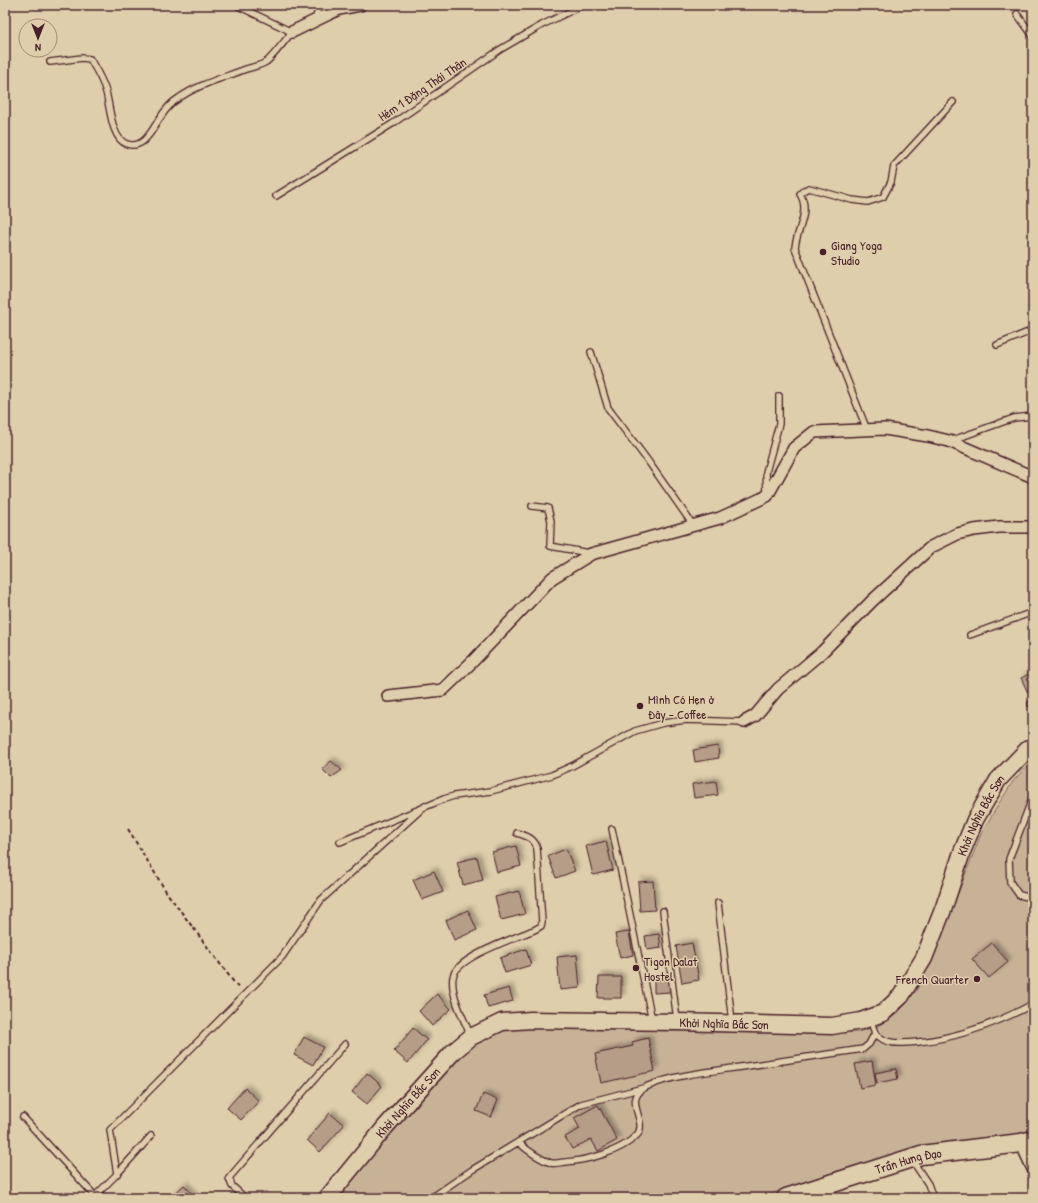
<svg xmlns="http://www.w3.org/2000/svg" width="1038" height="1203" font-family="'Patrick Hand',sans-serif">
<defs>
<filter id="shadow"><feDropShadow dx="3.5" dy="-3.5" stdDeviation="2" flood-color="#0004"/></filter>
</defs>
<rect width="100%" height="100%" fill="#dfceab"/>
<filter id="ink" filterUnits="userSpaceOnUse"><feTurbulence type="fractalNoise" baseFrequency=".025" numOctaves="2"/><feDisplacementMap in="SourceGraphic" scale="8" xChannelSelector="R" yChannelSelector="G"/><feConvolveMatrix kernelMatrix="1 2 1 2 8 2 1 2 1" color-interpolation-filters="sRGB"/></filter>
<g filter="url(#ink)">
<path fill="#c7b296" stroke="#886860" d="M1033,760V1130L1016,1134L965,1140L902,1152L834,1172L759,1198H337L427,1090L451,1064L474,1042L500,1031L529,1028L832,1034L858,1032L878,1026L897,1014L916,991L928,967L945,927L981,834L1001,800L1014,780Z"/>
<path fill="#b69d87" stroke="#4a1f2b" filter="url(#shadow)" d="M1033,672V691L1028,693L1021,678Z
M718,746L719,758L695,762L693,750Z
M331,761L342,770L331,778L322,769Z
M716,781L718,795L694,798L692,784Z
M606,841L613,870L593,875L586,846Z
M516,846L521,866L497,872L492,852Z
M566,849L575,871L556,878L548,856Z
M477,857L483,880L463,885L457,862Z
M434,871L443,892L422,900L413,880Z
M653,881L655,910L640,911L638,882Z
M519,891L525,914L501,920L495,897Z
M468,910L477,930L454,940L446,920Z
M629,932L633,955L620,958L615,934Z
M659,934L661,948L647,950L645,936Z
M692,943L699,980L682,983L676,946Z
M992,943L1008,962L989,978L972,959Z
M526,949L531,965L505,973L500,958Z
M577,955L580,988L560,990L557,957Z
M599,977H621V998H598Z
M670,979V992L654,993V980Z
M509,988L513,1001L488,1008L484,995Z
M437,994L451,1009L432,1026L419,1011Z
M413,1028L427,1040L408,1063L394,1051Z
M304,1037L323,1047L313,1065L294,1055Z
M648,1038L655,1071L601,1083L595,1054L633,1046L632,1042Z
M872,1061L876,1085L860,1088L855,1064Z
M896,1069L898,1079L877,1083L875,1073Z
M367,1073L382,1086L367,1104L352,1092Z
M245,1088L259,1101L241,1120L227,1108Z
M483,1094L498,1100L491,1117L476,1111Z
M598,1105L617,1140L598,1151L591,1139L572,1149L565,1137L580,1129L574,1118Z
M330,1113L344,1125L320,1152L307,1140Z
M184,1185L194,1196L192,1198H170Z"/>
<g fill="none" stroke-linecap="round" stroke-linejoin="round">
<g stroke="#4a1f2b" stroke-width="8">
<path id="lane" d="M1017,14L1033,36
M316,20L318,5
M50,62L82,58L90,59C96,69 103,81 106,92C110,106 111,139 127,144C144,150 153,128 160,118C165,110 171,103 179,98C199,84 223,78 246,69C252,67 260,66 266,62C271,59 287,38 292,32L236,5
M276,196L392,124L501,49L542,25L583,5
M997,345L1033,330
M591,352L608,408L648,461L693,525
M867,430L795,248C796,231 811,211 800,194L804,190L809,188L852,200L868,202L883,197L891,182L894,166L953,102
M950,441L1014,418L1033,416
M767,491L766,472L779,424V396
M532,506L548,508L551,521L550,546L589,553
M970,635L1033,612
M1031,704H1033
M1033,796L1009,859L1010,882L1019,895L1033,898
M612,829L652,1020
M340,842L444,799L454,796L491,791L552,775L572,766L635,731L663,723L686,720L744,722
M718,903L732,1021
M663,911L677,1020
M875,1033C879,1037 884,1041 890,1042C898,1044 909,1043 918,1042C959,1038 997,1023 1033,1004
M471,1036C464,1020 450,994 453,977C456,957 518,937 536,929L541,926L542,922L537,848C534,838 527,836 517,833
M23,1117L95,1196
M518,1142C528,1151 537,1158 551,1163C555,1164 561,1162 566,1162C588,1160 620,1152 636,1136C651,1122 619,1099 648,1086C675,1075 705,1072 734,1068C777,1062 820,1055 863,1049L869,1044L875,1033L870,1019
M912,1160L928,1184L933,1198
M117,1174L151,1136
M97,1198L95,1196L117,1174L110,1130L282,957L321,900L425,806
M245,1198L232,1186L229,1178L345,1044
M431,1198L472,1170L581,1104L643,1088"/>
</g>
<g stroke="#4a1f2b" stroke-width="14">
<path id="street" d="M292,32L339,9L360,5
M388,696L443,690L473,661L552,578L591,554L720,518L767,496L794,448L814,432L885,429L928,436L949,441L1033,477
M744,722L755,716L778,689L822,652L872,601L931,547L957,534L974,530L999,527H1033
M1021,1143L1033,1169"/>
</g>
<g stroke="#4a1f2b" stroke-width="19">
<g id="secondary">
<path id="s1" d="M327,1198L386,1126L453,1052L471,1037L502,1022L531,1020L677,1022L832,1026L861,1021L883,1013L901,996L924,958L944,907L962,852L975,820L998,780L1027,750L1033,746"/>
</g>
</g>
<g stroke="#4a1f2b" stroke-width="21">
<g id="primary">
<path id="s2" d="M786,1198L921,1155L1021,1143L1033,1140"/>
</g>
</g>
<path stroke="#4a1f2b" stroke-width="2" stroke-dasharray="4 3" stroke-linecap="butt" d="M128,829L167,893L239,989"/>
<use href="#lane" stroke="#dfceab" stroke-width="5.5"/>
<use href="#street" stroke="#dfceab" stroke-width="11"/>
<use href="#secondary" stroke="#dfceab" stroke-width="16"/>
<use href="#primary" stroke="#dfceab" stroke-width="18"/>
</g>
</g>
<g fill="#4a1f2b" stroke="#dfceab" stroke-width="1.5">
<circle cx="823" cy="252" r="4"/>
<circle cx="640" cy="706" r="4"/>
<circle cx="636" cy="968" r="4"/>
<circle cx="977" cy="979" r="4"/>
</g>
<g text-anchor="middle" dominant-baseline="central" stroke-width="3" stroke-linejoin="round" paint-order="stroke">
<g font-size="13" fill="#4a1f2b" stroke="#dfceab">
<text transform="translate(422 89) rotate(-34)">Hẻm 1 Đặng Thái Thân</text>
<text stroke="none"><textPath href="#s1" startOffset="857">Khởi Nghĩa Bắc Sơn</textPath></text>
<text stroke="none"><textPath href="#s1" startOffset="473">Khởi Nghĩa Bắc Sơn</textPath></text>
<text stroke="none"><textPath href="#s1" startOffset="125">Khởi Nghĩa Bắc Sơn</textPath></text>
<text stroke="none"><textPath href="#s2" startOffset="128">Trần Hưng Đạo</textPath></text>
</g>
<g font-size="13" fill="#4a1f2b" stroke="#dfceab" text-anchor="start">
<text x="831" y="245">Giang Yoga<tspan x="831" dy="15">Studio</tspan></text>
<text x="648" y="699">Mình Có Hẹn ở<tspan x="648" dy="15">Đây - Coffee</tspan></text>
<text x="644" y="961">Tigon Dalat<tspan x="644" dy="15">Hostel</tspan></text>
<text x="969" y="979" text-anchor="end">French Quarter</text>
</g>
</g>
<rect width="1038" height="1203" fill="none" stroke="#dfceab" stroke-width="20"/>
<rect x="10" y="10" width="1018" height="1183" fill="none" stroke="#4a1f2b" stroke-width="1.5" filter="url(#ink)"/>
<g transform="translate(38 38) rotate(180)"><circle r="19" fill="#dfceab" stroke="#a38878"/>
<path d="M0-3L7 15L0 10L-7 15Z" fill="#4a1f2b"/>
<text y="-6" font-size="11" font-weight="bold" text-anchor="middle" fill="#4a1f2b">N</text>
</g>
</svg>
